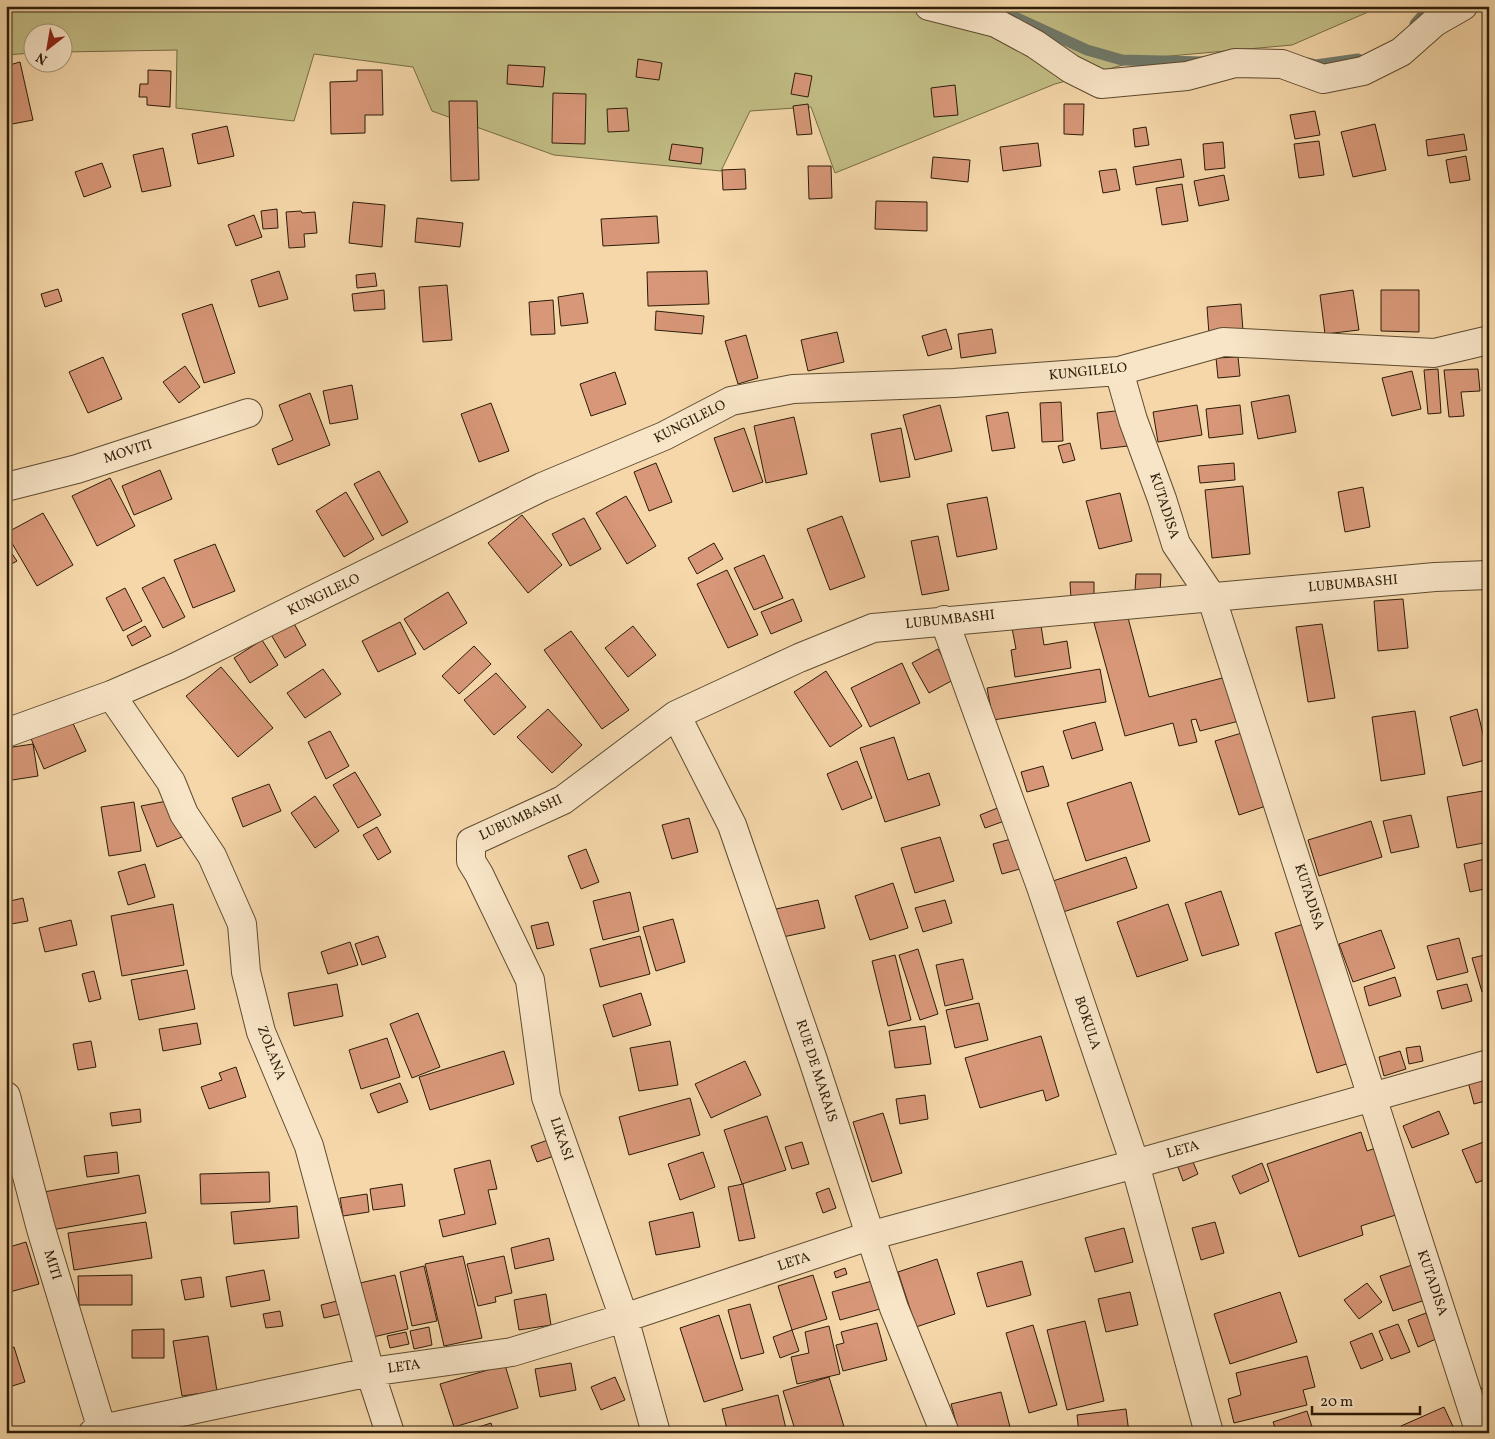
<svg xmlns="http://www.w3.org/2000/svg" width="1495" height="1439" font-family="Vollkorn,serif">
<rect width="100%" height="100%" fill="#f5d7a9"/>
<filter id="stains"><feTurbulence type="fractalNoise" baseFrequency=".004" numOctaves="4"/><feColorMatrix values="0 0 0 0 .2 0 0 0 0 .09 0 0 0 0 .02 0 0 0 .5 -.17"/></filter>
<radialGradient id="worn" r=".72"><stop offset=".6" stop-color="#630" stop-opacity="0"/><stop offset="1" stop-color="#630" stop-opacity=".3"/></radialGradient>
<path fill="#c2bd84" stroke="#776c46" d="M6,6H1382L1292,45L1148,58L1055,84L835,173L811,107L750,111L721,171L554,155L432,111L413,67L314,54L294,121L176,108L177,50L63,52L62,32H32V53L6,55Z"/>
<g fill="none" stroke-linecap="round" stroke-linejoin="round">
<path stroke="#707a6b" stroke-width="11" d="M991,6L1087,50L1122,60L1203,62
M1415,24L1431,6
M1308,63L1316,65L1358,59"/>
</g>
<path fill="#d79778" stroke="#2c1c08" d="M638,59L662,63L659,80L636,77Z
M20,62L33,120L7,125L6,66Z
M508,65L545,67L543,87L507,84Z
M148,70L171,71L170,107L147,105V97H139L140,84H148Z
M357,70H382L383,115H365V133L331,134L330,82L357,81Z
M795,73L812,76L808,97L791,94Z
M955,85L958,115L934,117L931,88Z
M553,93L586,94L585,144L552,143Z
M449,101H477L479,180L451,181Z
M808,104L812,134L797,135L793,106Z
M1064,104H1084L1083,135L1064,134Z
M627,108L629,131L608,132L607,109Z
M1315,111L1320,135L1295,139L1290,115Z
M1375,124L1386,170L1353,177L1341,132Z
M227,126L234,156L198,164L192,134Z
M1146,127L1149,145L1135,147L1133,129Z
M1464,134L1467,150L1428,156L1426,140Z
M1319,141L1324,175L1299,178L1294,144Z
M1223,142L1225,168L1205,170L1203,144Z
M1038,143L1041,166L1003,171L1000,147Z
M672,144L703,148L701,164L669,160Z
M163,148L171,186L142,192L133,155Z
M1466,156L1470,180L1450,183L1446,160Z
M933,157L970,160L968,182L931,178Z
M1181,159L1184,177L1136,185L1133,167Z
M102,163L111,187L84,197L75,172Z
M808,166H831L832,198L809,199Z
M745,169L746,189L723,190L722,170Z
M1116,169L1120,190L1103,193L1099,171Z
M1224,175L1229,200L1199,206L1194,181Z
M1182,184L1188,221L1162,225L1156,188Z
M876,201L927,202V231L875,229Z
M353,202L385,205L382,247L349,243Z
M277,209L278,228L263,229L261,211Z
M301,211L302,213L315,212L317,233L304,234L305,247L289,248L286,212Z
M254,215L262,237L236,246L228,225Z
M657,216L659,243L603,246L601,219Z
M417,218L463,223L460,247L415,242Z
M279,271L288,299L259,307L251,280Z
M707,271L709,304L648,306L647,272Z
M375,273L377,286L357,288L356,275Z
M447,285L452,340L423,342L419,287Z
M58,289L62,301L45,307L41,294Z
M384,290L385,309L354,311L352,294Z
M1353,290L1359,330L1325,334L1320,295Z
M1381,290H1419V332L1381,331Z
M583,293L588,323L561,326L558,297Z
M553,300L555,334L531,335L529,302Z
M212,304L235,373L204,383L182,314Z
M1241,304L1243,331L1209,334L1207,307Z
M656,311L704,316L702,334L655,330Z
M946,329L952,349L928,356L922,336Z
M992,329L996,353L961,358L958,334Z
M837,332L844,362L808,371L801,340Z
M746,335L758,378L738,384L725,341Z
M103,357L122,399L88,413L69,372Z
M1238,357L1240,376L1218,378L1216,358Z
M185,366L200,387L179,403L163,382Z
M1438,369L1441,413L1428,414L1424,370Z
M1478,369L1480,391L1461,392L1464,416L1449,417L1444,370Z
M1412,371L1421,409L1392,416L1382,378Z
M615,372L626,404L591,416L580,384Z
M352,385L358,419L330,424L323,391Z
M310,393L330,445L278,465L272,449L293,440L279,405Z
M1289,395L1296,432L1258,439L1251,402Z
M1061,402L1063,441L1042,442L1040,403Z
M491,403L509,451L479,462L461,414Z
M940,405L952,451L915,460L903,415Z
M1197,405L1202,435L1158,442L1153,412Z
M1240,405L1243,434L1209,438L1206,409Z
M1124,410L1128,446L1101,449L1097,413Z
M1008,412L1015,448L992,451L986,416Z
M794,417L807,474L766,483L754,426Z
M744,428L763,482L733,492L714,438Z
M901,428L910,477L880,482L871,434Z
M1070,443L1075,460L1063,463L1058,446Z
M656,463L672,502L649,511L634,472Z
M1234,463L1235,480L1200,483L1198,466Z
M160,470L172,499L134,515L122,486Z
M379,471L408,522L382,536L354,484Z
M110,478L135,526L97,546L72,496Z
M1243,486L1250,554L1212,558L1205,490Z
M1363,487L1370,527L1345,532L1338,492Z
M346,492L374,539L344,557L316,511Z
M1120,493L1132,541L1099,549L1086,501Z
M626,496L656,546L627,564L596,513Z
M987,497L997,549L957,557L947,504Z
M43,513L73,565L37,586L6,533Z
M522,515L562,565L528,593L488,543Z
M842,516L865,577L830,590L807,529Z
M584,518L601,549L570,566L552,534Z
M938,536L949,590L922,595L911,541Z
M714,543L723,559L697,574L688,558Z
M215,544L235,591L193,608L174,560Z
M6,545L17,561L6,567Z
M764,555L783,598L754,610L734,568Z
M727,570L758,635L728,648L697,584Z
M1136,574H1161L1160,592L1135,591Z
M164,577L185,617L163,628L142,588Z
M1070,582H1094V598L1071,599Z
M125,588L142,621L123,631L106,598Z
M448,592L467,623L424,650L404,619Z
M793,599L802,621L771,634L761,612Z
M1403,599L1408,648L1378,651L1374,601Z
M1127,614L1149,697L1230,676L1243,720L1200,731L1196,719L1191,720L1197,742L1179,746L1173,723L1125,736L1094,623Z
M1040,619L1044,645L1067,641L1071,668L1015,677L1011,650L1016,649L1011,623Z
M292,620L306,645L285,658L270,633Z
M400,622L416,654L378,672L362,641Z
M1322,624L1335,698L1308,702L1296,627Z
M145,626L151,636L132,646L127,636Z
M633,626L656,655L628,677L605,648Z
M571,631L629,710L602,729L544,650Z
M262,640L278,665L250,683L234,658Z
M474,646L491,664L459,694L442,676Z
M938,649L955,679L929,693L912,663Z
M902,663L920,703L870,727L851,688Z
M221,667L273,728L238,757L186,696Z
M323,669L341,694L305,718L287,693Z
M1100,669L1106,702L993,720L987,688Z
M826,671L862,726L830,747L794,692Z
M496,673L526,707L494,735L464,700Z
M548,709L582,745L552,773L517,737Z
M1477,709L1489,759L1463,766L1450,717Z
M1415,711L1425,774L1381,781L1372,717Z
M70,717L86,751L44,769L29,734Z
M1095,722L1103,750L1072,759L1063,731Z
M330,731L349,766L326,779L308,742Z
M1245,732L1269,805L1239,815L1215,741Z
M894,737L908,780L929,773L940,805L885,822L860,748Z
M33,744L38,776L6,781V748Z
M857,761L872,798L842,810L827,774Z
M1043,766L1049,786L1027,792L1021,772Z
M355,772L381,815L358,828L333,785Z
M1131,782L1150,841L1086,861L1067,803Z
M269,784L281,811L243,827L232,798Z
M1489,790V842L1457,848L1447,797Z
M315,796L339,831L315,848L291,813Z
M167,801L182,837L157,847L141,806Z
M134,802L141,851L109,856L101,807Z
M1005,805L1010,819L985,828L980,815Z
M1411,815L1419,847L1391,853L1383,821Z
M689,818L698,852L672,859L662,825Z
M1371,821L1382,857L1319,876L1308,840Z
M377,827L391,852L378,860L363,835Z
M940,837L954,881L915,893L901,848Z
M1018,837L1027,867L1002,874L993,844Z
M586,849L599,882L581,889L568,856Z
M1126,857L1137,888L1060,913L1050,882Z
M1489,858V888L1470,892L1464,864Z
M145,864L155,897L128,905L118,872Z
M893,883L908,928L870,940L855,896Z
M1221,891L1239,945L1202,956L1185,903Z
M630,892L639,931L603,940L593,901Z
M23,898L28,921L6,925V902Z
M818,900L825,928L783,937L776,909Z
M945,900L952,923L923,932L915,908Z
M173,904L184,965L122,976L111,916Z
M1168,904L1188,960L1137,977L1117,922Z
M673,919L685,962L656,971L643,927Z
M71,920L77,945L45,952L39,928Z
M548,922L554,945L537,949L531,926Z
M1310,922L1353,1062L1317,1073L1275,933Z
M1381,930L1395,968L1353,982L1339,944Z
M378,936L386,957L362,965L355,944Z
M640,936L650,974L600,987L590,949Z
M1459,938L1468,972L1437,980L1427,946Z
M350,942L358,965L328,974L321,952Z
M918,949L938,1014L920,1020L899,955Z
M1489,954V990L1482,992L1472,958Z
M895,955L911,1020L888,1026L872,961Z
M963,959L973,999L945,1006L936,965Z
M187,970L195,1009L139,1020L131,980Z
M94,971L101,999L89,1002L82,974Z
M1395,977L1401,996L1369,1006L1364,987Z
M337,984L343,1016L294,1026L288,993Z
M1467,984L1472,1001L1442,1009L1437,991Z
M641,993L651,1025L613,1037L603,1005Z
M979,1003L988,1040L955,1048L946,1010Z
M418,1013L440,1067L412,1078L390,1024Z
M197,1023L201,1044L163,1051L159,1029Z
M925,1026L931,1064L895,1068L889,1031Z
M1041,1036L1059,1096L1046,1101L1043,1090L980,1108L965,1058Z
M387,1038L400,1077L361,1089L349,1050Z
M91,1041L96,1067L78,1070L73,1044Z
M670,1041L678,1085L639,1091L630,1048Z
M1420,1046L1423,1061L1409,1064L1406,1048Z
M504,1051L514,1084L430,1110L419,1077Z
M1400,1051L1406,1069L1384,1076L1379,1057Z
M745,1061L761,1095L711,1118L695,1084Z
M236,1067L246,1097L209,1109L201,1087L222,1080L219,1073Z
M1489,1077V1100L1474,1104L1468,1082Z
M400,1083L408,1102L378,1113L370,1094Z
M925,1095L928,1119L900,1124L896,1099Z
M690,1098L700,1135L629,1155L619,1117Z
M140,1109L141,1122L112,1126L110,1113Z
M1439,1111L1449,1134L1412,1148L1403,1126Z
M883,1113L902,1173L872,1182L853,1122Z
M767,1116L786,1170L742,1184L724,1130Z
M1361,1132L1367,1151L1376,1148L1399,1214L1361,1226L1363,1235L1299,1257L1267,1164Z
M548,1140L554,1156L537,1162L531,1146Z
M1489,1140V1178L1476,1183L1462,1150Z
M802,1142L809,1164L792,1169L785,1147Z
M117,1152L119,1173L87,1177L84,1156Z
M703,1152L715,1187L680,1200L668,1164Z
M490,1160L497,1189L488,1190L496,1224L443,1237L439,1220L465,1214L454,1169Z
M1193,1162L1198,1174L1183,1181L1178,1167Z
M1262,1163L1269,1181L1240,1194L1232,1176Z
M269,1172L270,1202L201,1204L200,1174Z
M139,1175L146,1213L46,1231L38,1193Z
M402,1184L405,1206L373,1210L370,1189Z
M743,1184L755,1238L739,1241L728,1187Z
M829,1188L836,1208L823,1213L816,1193Z
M367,1194L369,1212L343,1216L340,1198Z
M297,1206L299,1238L234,1244L231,1212Z
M693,1212L700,1247L656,1255L649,1222Z
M146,1222L152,1258L74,1270L68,1233Z
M1215,1222L1224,1253L1201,1260L1192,1228Z
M1124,1228L1133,1262L1095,1272L1085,1238Z
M549,1238L554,1260L515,1269L511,1248Z
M26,1242L39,1284L6,1293V1248Z
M463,1256L482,1338L444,1346L425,1264Z
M504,1256L512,1293L495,1297L496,1302L478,1306L467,1264Z
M937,1259L955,1314L916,1327L898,1272Z
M1022,1261L1031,1295L987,1307L977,1273Z
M1415,1264L1428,1299L1393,1311L1380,1276Z
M424,1266L437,1321L412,1326L400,1272Z
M845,1268L847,1274L836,1278L834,1272Z
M264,1270L270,1300L231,1307L226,1277Z
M132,1275V1305H79L78,1276Z
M395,1275L408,1329L373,1337L360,1283Z
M813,1275L827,1319L792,1330L778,1286Z
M201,1277L204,1297L185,1300L181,1280Z
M872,1281L880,1309L840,1320L832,1292Z
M1367,1283L1382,1302L1359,1319L1344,1300Z
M1130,1292L1138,1325L1106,1332L1098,1299Z
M1280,1292L1297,1342L1230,1364L1214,1314Z
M546,1294L551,1325L519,1330L514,1300Z
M337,1301L341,1314L324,1318L321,1305Z
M750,1304L764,1353L741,1359L728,1310Z
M280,1311L283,1326L266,1328L263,1314Z
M1426,1313L1436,1339L1418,1347L1408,1320Z
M719,1315L743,1390L704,1402L680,1328Z
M1085,1321L1104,1401L1067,1410L1047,1330Z
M877,1323L887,1360L843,1371L836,1345L844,1343L841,1332Z
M1398,1324L1410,1352L1391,1359L1379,1331Z
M1033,1325L1057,1405L1029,1413L1006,1333Z
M829,1326L840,1374L797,1384L791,1357L809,1353L805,1332Z
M429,1327L432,1345L414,1349L410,1331Z
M164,1329V1358H132V1330Z
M792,1330L799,1351L780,1358L773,1337Z
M406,1332L409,1344L390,1348L387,1336Z
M1372,1333L1383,1360L1361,1369L1350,1342Z
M208,1336L217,1391L182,1396L173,1341Z
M14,1347L25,1382L6,1388V1349Z
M1307,1356L1315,1387L1303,1390L1307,1405L1234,1423L1228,1399L1241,1395L1236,1373Z
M571,1363L576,1390L540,1397L535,1369Z
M505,1365L518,1408L454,1427L440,1384Z
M615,1377L625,1400L601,1410L591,1387Z
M829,1377L845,1430L836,1433H796L783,1391Z
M1489,1386V1407H1487L1480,1389Z
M1001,1392L1010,1427L986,1433H959L951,1404Z
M778,1395L787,1433H728L722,1409Z
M1444,1407L1456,1433H1404L1401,1426Z
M1126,1409L1129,1433H1079L1077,1415Z
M1307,1411L1314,1433H1277L1273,1422Z
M491,1423L494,1433H477L476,1428Z"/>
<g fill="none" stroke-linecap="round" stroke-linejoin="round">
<g stroke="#5e4b30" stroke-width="30">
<path id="minor" d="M929,6L996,23L1035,44L1071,69L1101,84L1187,76L1235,63L1282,64L1323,79L1363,71L1401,52L1435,22L1463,6
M1119,371L1133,420L1162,499L1176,544L1211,596L1480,1433
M6,487L77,469L248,413
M944,620L1041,887L1135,1164L1209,1433
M111,695L171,782L184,814L212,856L242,924L246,972L261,1032L309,1146L370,1372L390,1433
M676,715L732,825L813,1060L894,1308L945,1433
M6,733L111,695L178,666L542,487L664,436L731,401L793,389L954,383L1119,371L1223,342L1434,353L1489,340
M6,1096L41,1229L103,1433
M93,1433L102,1429L370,1372L512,1352L624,1318L869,1236L1135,1164L1489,1064
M656,1433L624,1318L546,1097L530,980L479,874L471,861V842L563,800L676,715L799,658L873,628L1435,577L1489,575"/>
</g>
<use href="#minor" stroke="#f8e5c7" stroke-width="28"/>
</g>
<g text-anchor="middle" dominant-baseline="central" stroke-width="4" stroke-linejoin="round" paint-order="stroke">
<g font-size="14" fill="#2c1c08" stroke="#f8e5c7">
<text transform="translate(1088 372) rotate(-6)">KUNGILELO</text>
<text transform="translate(690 422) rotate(-27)">KUNGILELO</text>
<text transform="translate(128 452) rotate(-18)">MOVITI</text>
<text transform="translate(1164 506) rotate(72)">KUTADISA</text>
<text transform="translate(1353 584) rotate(-5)">LUBUMBASHI</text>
<text transform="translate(324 595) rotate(-26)">KUNGILELO</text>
<text transform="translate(950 620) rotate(-6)">LUBUMBASHI</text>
<text transform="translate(521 818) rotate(-25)">LUBUMBASHI</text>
<text transform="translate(1309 897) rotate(72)">KUTADISA</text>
<text transform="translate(1087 1023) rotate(71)">BOKULA</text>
<text transform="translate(271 1053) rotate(69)">ZOLANA</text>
<text transform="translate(816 1071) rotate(72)">RUE DE MARAIS</text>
<text transform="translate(561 1139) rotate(71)">LIKASI</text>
<text transform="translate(1183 1150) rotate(-16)">LETA</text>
<text transform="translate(794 1262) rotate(-18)">LETA</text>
<text transform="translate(52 1265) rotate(73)">MITI</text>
<text transform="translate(1432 1283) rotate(71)">KUTADISA</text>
<text transform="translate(404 1367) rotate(-8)">LETA</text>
</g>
</g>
<rect width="1495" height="1439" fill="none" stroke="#f5d7a9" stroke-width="25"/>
<rect x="8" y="8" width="1480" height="1424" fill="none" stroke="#2c1c08" stroke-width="2.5"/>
<rect x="12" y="12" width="1470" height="1414" fill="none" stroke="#2c1c08"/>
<g transform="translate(48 48) rotate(211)"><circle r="24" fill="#f8e5c7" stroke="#a6957b"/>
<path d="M0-4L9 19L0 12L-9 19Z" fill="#8f2418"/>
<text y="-8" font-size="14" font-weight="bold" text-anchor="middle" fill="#2c1c08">N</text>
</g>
<path d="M1312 1406v8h108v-8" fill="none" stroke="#2c1c08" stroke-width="2.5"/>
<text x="1320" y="1406" font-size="15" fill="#2c1c08" stroke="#f8e5c7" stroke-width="4" paint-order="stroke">20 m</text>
<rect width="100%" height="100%" filter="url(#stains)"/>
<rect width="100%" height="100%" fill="url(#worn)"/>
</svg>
